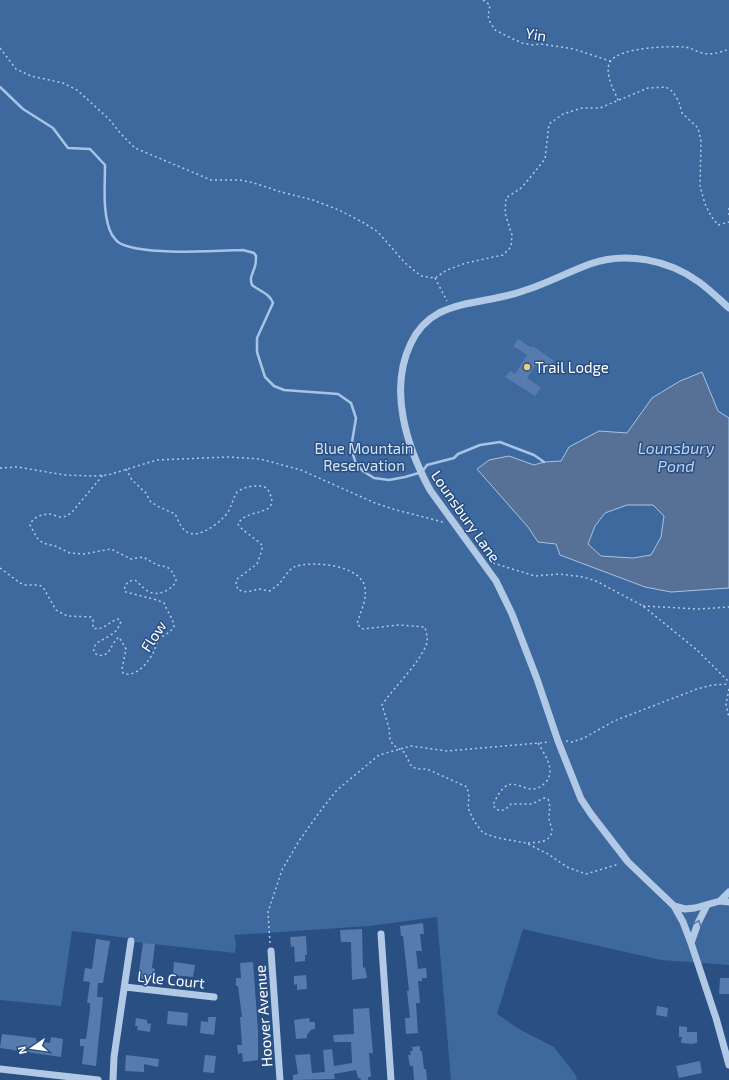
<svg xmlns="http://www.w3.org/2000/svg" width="729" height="1080" font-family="'Exo 2',sans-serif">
<rect width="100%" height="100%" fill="#294f83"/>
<path fill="#3e699f" d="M0,0H729V965L661,960L523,929L497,1014L519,1029L554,1047L575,1074L577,1080H451L437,917L369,926L234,935L236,943L235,953L135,942V939L72,931L61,1006L0,1000Z"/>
<path fill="#567195" stroke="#a7c4e6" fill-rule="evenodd" d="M702,372L718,411L729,418V588L671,592L645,587L560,555L556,544L538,542L528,527L477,469L489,460L509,456L534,465L544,462L561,461L569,447L599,431L627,433L652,398L680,381ZM627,505H653L664,516L661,537L651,555L633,558L601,556L588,544L595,526L605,513Z"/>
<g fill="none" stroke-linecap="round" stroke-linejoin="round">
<path stroke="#a7c4e6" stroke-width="2.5" d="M0,87L23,109L53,128L68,148L90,149L105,165C105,187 102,216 112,235C114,237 116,241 118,242C137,256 217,251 243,250L254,253L256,256C256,259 256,263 255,266C253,274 249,277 252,285C260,291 270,294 273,303L257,338V352L265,377L274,386L284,390L338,394L351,403L356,418L351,448L356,464L363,471L374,478L389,480L405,477L422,472L427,465L454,458L458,454L480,445L500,442L534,455L544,462"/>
</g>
<path fill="#567bac" d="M518,339L532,348L533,346L554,361L548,369L540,363L537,367L535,366L527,378L541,388L535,396L505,377L510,371L515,374L527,355L513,346Z
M423,923L424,934H420L422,951H416L418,969L426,968L427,978H422V981H418L420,1003H416L418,1033L406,1034L405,1018H410L407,991H409L403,936H401L400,926Z
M362,929L363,968L365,967L367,978L352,980L351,942H341L340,930Z
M306,936L307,955H305V961L295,962L294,946L291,947L290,937Z
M96,939L110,941L103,983H98L97,997H103L96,1066L82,1064L84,1046H80V1039H86L90,1010V1003H87L90,982L83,981L85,968L92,969Z
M143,943L155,944L152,968L155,969L153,980L138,978Z
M174,962L195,965L193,977L173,975Z
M253,962L258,1030V1060L243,1062L242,1053L238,1054L237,1045H242L240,1017H242L238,986H236V978H241L240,963Z
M306,975L307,989L297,990V984L294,985V976Z
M720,978H729V994H719Z
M657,1006L668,1008L667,1017L656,1015Z
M369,1008L373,1053H369L371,1077H368V1080H361L360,1078H358L356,1070L334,1074L335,1079L293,1080V1075L298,1074L295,1055L310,1054L312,1073L325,1072L323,1050L332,1049L334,1066L352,1063L351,1042H334L333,1035L354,1034L353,1009Z
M168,1011L188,1013L187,1026L167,1024Z
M208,1017H216L214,1035L200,1033L201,1021L208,1022Z
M136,1018L147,1020V1023L151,1024L150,1032L137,1030L138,1026H135Z
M309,1018L310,1022H315V1029L310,1030V1032L307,1034V1038L296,1039L294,1020Z
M679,1026L687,1027V1032H697V1043H694V1044L681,1043L682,1037H679Z
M2,1034L36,1038V1041L50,1043L51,1037L63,1039L61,1057L0,1048Z
M420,1046V1051H422L424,1069H426L427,1080H414L413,1066H410L408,1055H411L410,1051H413L412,1047Z
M126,1055L159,1059L158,1067L144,1064V1072L125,1071Z
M205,1055L216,1056L214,1073L203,1072Z
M700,1061L702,1073L679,1078L676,1066Z"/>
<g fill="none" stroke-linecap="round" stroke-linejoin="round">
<path stroke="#b2c9e6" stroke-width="1.5" stroke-dasharray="2 3" stroke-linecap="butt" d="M483,0L490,5L488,16L490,22L495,30L511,38L522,43L533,45L541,44L574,49L610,61
M0,48L16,69L31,76L63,83L77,90L109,119L121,134L135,148L211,180H240L254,183L281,192L313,200L339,210L364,223L378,232L405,263L421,276L435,278L447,270L466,263L503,255L511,247L512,235L505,213L506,198L521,188L529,179L545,159L549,124L563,114L582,108H600L648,88L666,87L673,92L679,102L682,113L698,128L701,141L700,186L705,204L711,216L718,225L729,222
M618,100C614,90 604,73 610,62C619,47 669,46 684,47C689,47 694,50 699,52C709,56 719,53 729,49
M729,208V215
M435,278L447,301
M0,468L17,467L65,475L94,476L108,475L157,460L228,457L260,459L301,470L375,503L396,510L443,522
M126,469L132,480L146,493L150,501L157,506L175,514C179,521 181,530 189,533C201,538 222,521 228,512C232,505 233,498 237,492C246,486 257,484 267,488C285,519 247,506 238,524C241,530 255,538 262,545V550L257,564L237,579L236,583L238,590L247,592L259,589L270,591C273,588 277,586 280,583C284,578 288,570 294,567C312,560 362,565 365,588C367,601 360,612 357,624L363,629L399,625L425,627C426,633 429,640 426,645C419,664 394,687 382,705L389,728L390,739L393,745L404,752L412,767L418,769H427L467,787L469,797L468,808L474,821L483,833L498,838L526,843L548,854L567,867L586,874L619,864
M493,563L535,576L560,574L583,577L596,581L643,606L697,650L729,682
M0,568L20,583L26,585H39L43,587L56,610L67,616L91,617L93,620V628C104,631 108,622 118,619L121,621C119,628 115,633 109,636C102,641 92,642 94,653C110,662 110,643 119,637L126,649L122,669L123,673C135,679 150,661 154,651C156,647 156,643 159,639C164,635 170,633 174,627C173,617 167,612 164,603L157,600L126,592L124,590C126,583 128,581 135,580C139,583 141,586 145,589C155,598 169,592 176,582V579L171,570L167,567L157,565L143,557L131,559L111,549L84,554L70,553L55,546L43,543L37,538L30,525C32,518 41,514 49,514C53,514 57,517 61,517C66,517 70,514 73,511L103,475
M643,606L699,609L729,607
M729,689L726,704L729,718
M566,741L572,742L584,738L614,721L697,689L712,685L729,684
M528,843C538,842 550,843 552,831C552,827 549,822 549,818C549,811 551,807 548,799L544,798L532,804H511L507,808L501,811L496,809L493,805C496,798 501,788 508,785C516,782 524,789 532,789C538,789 542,786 546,782C556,770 545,755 538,743
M270,943L268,912L282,870L299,841L321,810L337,790L379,755L411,746L447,751L550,742"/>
<path stroke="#b2c9e6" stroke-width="7" d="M729,308C719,299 710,290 699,282C669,260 626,251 590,264C568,272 546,284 523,291C496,301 465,300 439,313C426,320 417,330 411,343C388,390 407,447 430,490L496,581L512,614L537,679L558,741L581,799L591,814L628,862L674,906L685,909L695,908L720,901L729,902
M720,901L729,892
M674,906L683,922L691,943L716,1018L729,1065
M381,934L391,1080
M691,943L698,923L707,905
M271,951L280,1080
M125,987L214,997
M0,1069L98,1080
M113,1080L114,1057L131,941"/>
</g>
<defs><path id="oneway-chevron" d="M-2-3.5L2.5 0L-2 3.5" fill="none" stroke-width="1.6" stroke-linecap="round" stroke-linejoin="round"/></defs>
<use stroke="#597aa6" href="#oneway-chevron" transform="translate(698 923) rotate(-69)"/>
<circle fill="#edcd7a" stroke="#294f83" stroke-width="1.5" cx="527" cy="367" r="4"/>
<g text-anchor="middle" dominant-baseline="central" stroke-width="3" stroke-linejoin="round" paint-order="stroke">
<g font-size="15" fill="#fff" stroke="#294f83">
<text transform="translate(536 34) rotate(9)">Yin</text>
<text transform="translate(466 516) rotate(55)">Lounsbury Lane</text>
<text transform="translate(153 636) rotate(-57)">Flow</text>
<text transform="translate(171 979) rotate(6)">Lyle Court</text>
<text transform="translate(263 1016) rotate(-94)">Hoover Avenue</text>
</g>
<g font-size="15" fill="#fff" stroke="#294f83" text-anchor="start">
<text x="535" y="367">Trail Lodge</text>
</g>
<g font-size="15" fill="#d6e4f5" stroke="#294f83">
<text x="364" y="448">Blue Mountain<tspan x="364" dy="17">Reservation</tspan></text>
</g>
<g font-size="16" font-style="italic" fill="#bed3ee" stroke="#294f83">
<text x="676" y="447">Lounsbury<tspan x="676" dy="18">Pond</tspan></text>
</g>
</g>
<g transform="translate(32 1048) rotate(257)" stroke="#294f83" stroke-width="3" paint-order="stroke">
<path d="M0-3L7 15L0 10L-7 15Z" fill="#ffffff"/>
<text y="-6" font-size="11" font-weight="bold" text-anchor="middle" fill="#ffffff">N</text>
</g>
</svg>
